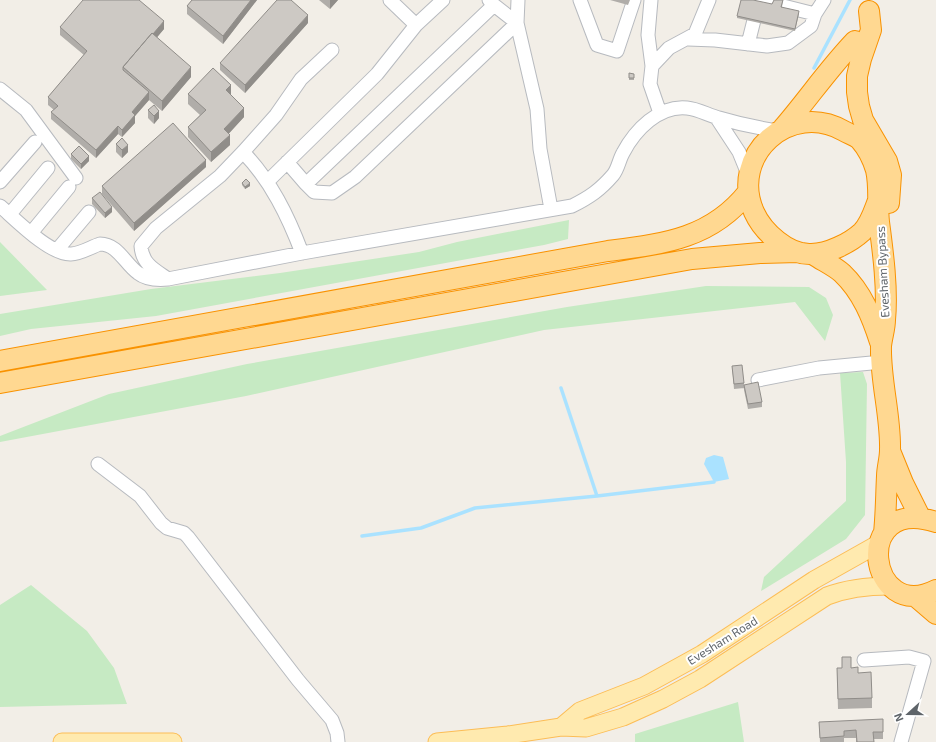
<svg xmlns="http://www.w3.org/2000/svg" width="936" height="742" font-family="'Exo 2',sans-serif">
<rect width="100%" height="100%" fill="#f2eee7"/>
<path fill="#c6eac3" d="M569,220L568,239L544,245L156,316L31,329L0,336V314L151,289L280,273L419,252L457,242Z
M0,242L47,290L0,296Z
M706,286L809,287L826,298L833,315L825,341L795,302L544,330L246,396L0,442V436L109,394L247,364L567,307Z
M863,372L867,384L865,515L846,539L761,591L764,577L846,501V462L840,373Z
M31,585L87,631L114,668L127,704L0,707V605Z
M738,702L744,742H635V734Z"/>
<path fill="#aae2ff" d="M714,455L723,457L729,479L714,482L704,464L706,458Z"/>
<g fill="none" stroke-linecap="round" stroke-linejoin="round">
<path stroke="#aae2ff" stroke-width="3.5" d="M814,68L850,0
M561,388L597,496
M362,536L421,528L475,508L597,496L714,482"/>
<g stroke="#b7babf" stroke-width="15">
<path id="minor" d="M390,0L416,25
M518,0L517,23L537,109L540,149L551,209
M580,0L597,45L617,51L634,0
M651,0L648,35L652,66L650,84L660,113
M688,39L715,40L767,46L788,43L811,26L815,14L824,0
M748,44L759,0L815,14
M652,66L669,48L695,34L709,0
M0,89L26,110L76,178
M716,117L739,152L748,174
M243,152C271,181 288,216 302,253
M287,162L306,184L494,5L489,0
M268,181L377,74L416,25L443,0
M0,182L35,142
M306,184L314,192L332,193L355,177L517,23L494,5
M0,206C15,219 50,255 71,254C80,254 91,247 100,244C118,244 125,264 138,273C147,280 158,280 168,279L302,253L572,206C590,197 600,190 613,175C618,169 619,160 623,153C635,130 659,105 687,108C698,109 708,115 719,118C739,124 758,128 778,131
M10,214L48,168
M31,233L69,187
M57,250L89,212
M168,279C155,270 142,264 141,246L156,228L220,176L243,152L276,115L301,79L332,50
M758,380L819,368L882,362
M98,464L140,496L161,523L167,528L184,533L188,537L298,680L332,720L337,733L338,742
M864,660L909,657L924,661L901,742"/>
</g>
<g stroke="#fcbd56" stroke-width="19">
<path id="major" d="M561,727L580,711L644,686L702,654L814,580L878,544
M62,742H173
M437,742L508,735L561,727L586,728L623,717L663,699L700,679L827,596C848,588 867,586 890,586"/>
</g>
<g stroke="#f99200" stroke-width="22">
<path id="highway" d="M869,11L871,30L861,59L857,76V92L859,106L863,120L887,161L891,175L889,203
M783,128C808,99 829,68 855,41
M879,198C874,210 871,223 862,232C850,243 828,254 811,254C788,255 763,232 754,212C729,155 790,100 844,131C849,134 856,136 860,140C867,148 873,160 876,170C880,187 877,205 879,222C883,252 888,290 885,320C885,328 882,337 881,346C880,380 891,416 890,450C890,459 887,468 887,476C886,495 886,514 884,533
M814,255C823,261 834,266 842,273C862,292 872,317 880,342
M0,361L608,251C663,244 711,239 748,192
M0,383L692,259L760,253L798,252
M890,451L903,483L920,517
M936,522C850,494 868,625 936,590
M915,596L936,614"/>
</g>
<use href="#minor" stroke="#fff" stroke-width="13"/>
<use href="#major" stroke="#ffeaaf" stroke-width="17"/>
<use href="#highway" stroke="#ffd891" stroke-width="20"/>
</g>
<path fill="#b0ada9" d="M192,0H257L223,44L187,14V6Z
M319,0H338L330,9Z
M610,0H630L628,5Z
M774,0H783L782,7L799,14L795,31L737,18V16L772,4Z
M308,23L245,93L220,70V63Z
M60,27L164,29L157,37L191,77L162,111L149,100L135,116V123L122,137L118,134L96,158L51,119V112L54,110L48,105V97L84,55L60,35Z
M629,73L634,74V80H629Z
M188,94L231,95L244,117L228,134L230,145L211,162L188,137V127L200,115L188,104Z
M148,110L159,118L154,124L148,118Z
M116,144L128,152L122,158L116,152Z
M71,154L89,161L81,169L71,159Z
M206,167L134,231L102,194V186Z
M242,183L250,186L245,189L242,185Z
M92,198L112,212L105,218L92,204Z
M732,366L744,383V388L734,389Z
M744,385L762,402V407L748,409L744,390Z
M842,657L851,668L858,673L872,698V708L838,709L837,668H842Z
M819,722L883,732V739H874V742H856V738H844V742H820Z"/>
<path fill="#908d89" d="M251,0H257L223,44V36Z
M330,0H338L330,9Z
M308,15V23L245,93V85Z
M164,21V29L128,72L124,68Z
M191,67V77L162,111V101Z
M231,85V95L226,90Z
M149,92V100L135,116V123L122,137V130L132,112Z
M244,108V117L224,139V129Z
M159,111V118L154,124V116Z
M118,126V134L96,158V150Z
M230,135V145L211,162V152Z
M128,145V152L122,158V150Z
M89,156V161L81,169V164Z
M206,160V167L134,231V223Z
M250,183V186L245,189V187Z
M112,207V212L105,218V213Z"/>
<path fill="#cdc9c4" stroke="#908d89" d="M83,0H139L164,21L153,34L152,33L123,67V70L149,92L132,112L135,115L122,130L118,126L96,150L51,112L58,106L48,97L87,51L60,27Z
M192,0H251L223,36L187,6Z
M277,0H291L308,15L245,85L220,63Z
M741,0H753L772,4L774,0H783L781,7L799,11L795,29L737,16Z
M152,33L191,67L162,101L123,67Z
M213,68L231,85L226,90L244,108L224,129L230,135L211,152L188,127L206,110L188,94Z
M629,73L634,74V78H629Z
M154,105L159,111L154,116L148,110Z
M173,123L206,160L134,223L102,186Z
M122,138L128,145L122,150L116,144Z
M79,146L89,156L81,164L71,154Z
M246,179L250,183L245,187L242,183Z
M100,192L112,207L105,213L92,198Z
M742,365L744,383L734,384L732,366Z
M758,382L762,402L748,404L744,385Z
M842,657H851V668L858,667V673L871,672L872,698L838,699L837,668H842Z
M883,719V732H873L874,742H857L856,730L844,731V736L820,738L819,722Z"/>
<g text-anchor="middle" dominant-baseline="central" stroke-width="4" stroke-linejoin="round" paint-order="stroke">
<g font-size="12" fill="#5e6469" stroke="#fff">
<text transform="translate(882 272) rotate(-93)">Evesham Bypass</text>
<text transform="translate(722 640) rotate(-32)">Evesham Road</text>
</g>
</g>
<g transform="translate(908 714) rotate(249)" stroke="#ffffff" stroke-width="3" paint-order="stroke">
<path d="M0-3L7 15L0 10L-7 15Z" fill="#5e6469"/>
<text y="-6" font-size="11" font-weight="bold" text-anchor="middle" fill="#5e6469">N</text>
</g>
</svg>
